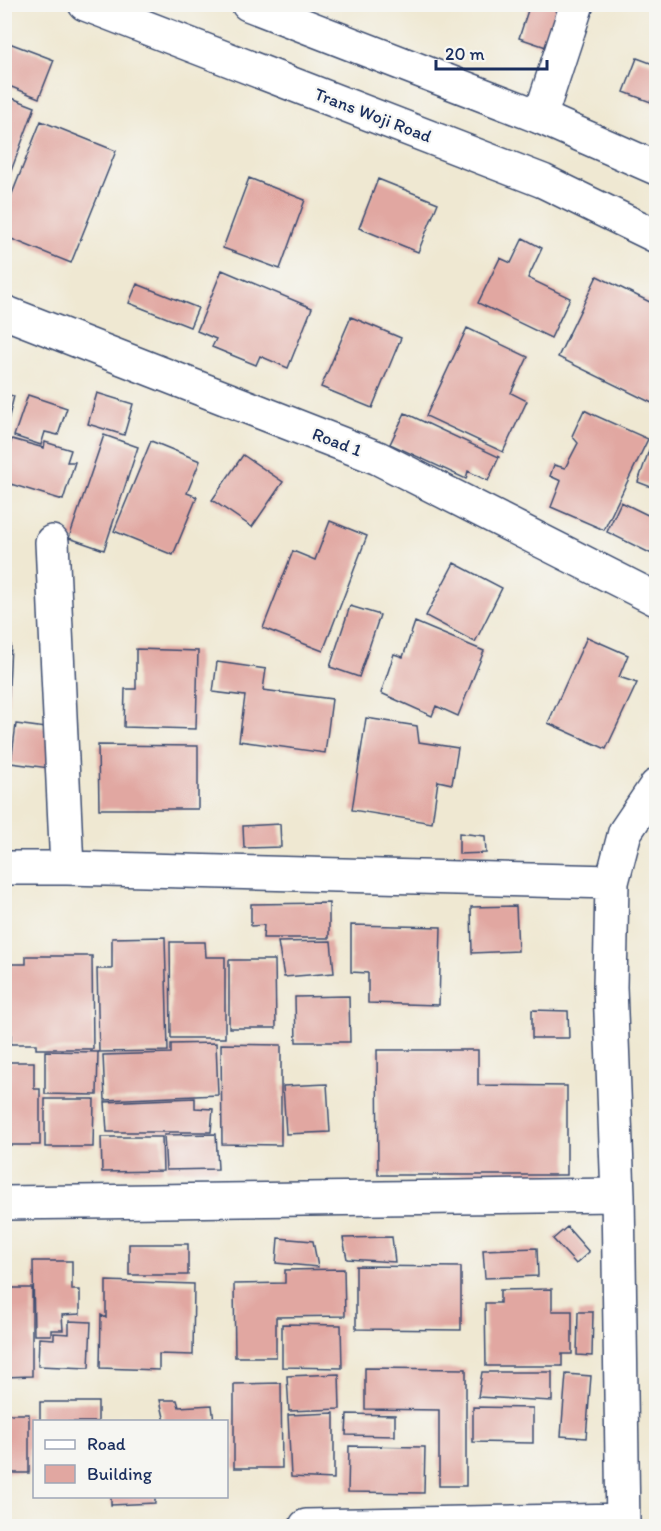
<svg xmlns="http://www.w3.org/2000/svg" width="661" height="1531" font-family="Itim,sans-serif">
<rect width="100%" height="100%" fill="#f6f6f2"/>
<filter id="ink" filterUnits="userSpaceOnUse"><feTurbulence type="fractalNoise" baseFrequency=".0167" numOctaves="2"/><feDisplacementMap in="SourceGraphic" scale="12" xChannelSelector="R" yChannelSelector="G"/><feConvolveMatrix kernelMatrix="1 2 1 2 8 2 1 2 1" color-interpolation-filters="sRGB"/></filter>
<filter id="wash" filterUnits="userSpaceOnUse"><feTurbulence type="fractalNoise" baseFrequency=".008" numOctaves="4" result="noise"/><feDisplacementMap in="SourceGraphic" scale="24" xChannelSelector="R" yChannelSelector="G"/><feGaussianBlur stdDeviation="1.35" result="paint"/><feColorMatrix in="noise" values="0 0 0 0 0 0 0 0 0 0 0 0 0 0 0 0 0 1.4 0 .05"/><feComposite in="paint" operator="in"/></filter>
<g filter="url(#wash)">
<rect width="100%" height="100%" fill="#efe8d2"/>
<g id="blocks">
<path fill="#e1a7a1" d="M530,4H561L546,47L519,38Z
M4,41L54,60L39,98L4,84Z
M637,58L656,65V104L624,92Z
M4,95L35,107L5,187H4Z
M41,121L116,151L71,263L4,236V214Z
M249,178L305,200L280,269L223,248Z
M378,179L438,203L418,252L359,228Z
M523,238L542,248L528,278L570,298L551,338L478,303L500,258L511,263Z
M222,270L312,308L288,368L260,356L256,365L212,347L216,339L197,331Z
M597,276L656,305V405L558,357Z
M137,284L198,308L190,327L129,303Z
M351,317L401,338L372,408L321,387Z
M467,328L528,357L511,393L527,401L503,452L426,416Z
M97,393L133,404L124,435L88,424Z
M4,394L14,396L5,433L4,432Z
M28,395L67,408L58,435L45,432L41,445L14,436Z
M584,410L592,414L648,439L604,530L551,507L561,481L550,476L554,465L565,468L578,443L572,436Z
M405,413L499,457L488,481L468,471L466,479L390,444Z
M104,435L138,447L104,550L69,538Z
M12,439L44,448L45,442L71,450L67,462H75L63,500L4,482V463Z
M151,441L200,461L187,493L197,497L173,555L114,531Z
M649,450L656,454V489L638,482Z
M243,455L283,482L252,527L212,500Z
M4,498L10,499L5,518H4Z
M621,502L656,519V556L607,532Z
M330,521L367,536L323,651L263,628L293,551L315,560Z
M454,563L502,588L475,642L426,616Z
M350,606L380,615L359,677L330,667Z
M415,622L484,651L458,716L436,706L432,716L381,693L394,654L403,657Z
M587,637L628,655L619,677L637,683L606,749L548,723Z
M4,645H11L8,707H4Z
M136,649L198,651L196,729L124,727L125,689H136Z
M217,662L266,669L263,690L332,699L325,753L239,741L245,696L213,692Z
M366,718L417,726L419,742L458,748L452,784L438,781L432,823L352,810Z
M4,723H7L6,768L4,767Z
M16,724L53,729L49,768L11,763Z
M98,745L198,746V809H99Z
M280,824L281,847L244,848L243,826Z
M459,833L485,836L486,853L459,854Z
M329,903V938H263L264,925L251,926V904Z
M516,906L518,951L472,953L471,907Z
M351,925L441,927L439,1005L368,1003V973L351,972Z
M165,937L168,1051L99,1052L97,969H112V938Z
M331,941L334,973L284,977L278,942Z
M170,942H205L206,957H225V1038H171Z
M26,956H92L93,1049H36V1044H11V1035H4L5,964H26Z
M229,960H275L276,1028H229Z
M349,996L350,1042H296L295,997Z
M532,1010L568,1011L569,1038H532Z
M216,1043L218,1095L105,1100L103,1055L171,1053V1044Z
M221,1044L281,1045V1145L222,1144Z
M377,1050H478V1085L567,1086V1175H378Z
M45,1051L98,1052L97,1095L45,1094Z
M4,1062H34V1089H40V1145H4Z
M327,1084L330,1132L286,1134L283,1086Z
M195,1098V1108L213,1109L211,1132H107L105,1102Z
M45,1099H94L93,1147H45Z
M216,1134L218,1169L166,1170L164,1135Z
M101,1137H162L163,1171L102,1172Z
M567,1227L589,1252L576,1264L553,1239Z
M392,1237L395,1262L347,1259L343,1238Z
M278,1238L313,1241L318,1267L276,1263Z
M129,1244H188V1275H129Z
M537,1248L538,1276L485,1278L483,1250Z
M33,1261H72V1290H80V1314L62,1315L63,1330H51V1335H34Z
M356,1266L461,1267V1330L356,1329Z
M344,1269L345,1316L276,1317V1357H235L234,1284L285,1283V1270Z
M106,1281L194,1284L193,1355L159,1354V1370L100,1368L101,1315L106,1318Z
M4,1288H32V1376L4,1377Z
M552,1289V1311H572V1354H562V1366H486L485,1303H500V1290Z
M578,1312H593L592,1356L577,1355Z
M69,1321L91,1322L89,1368L38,1366L39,1338L54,1339V1333L69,1334Z
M282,1324L341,1325L342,1368L282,1367Z
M365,1368L466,1369V1486H439V1410L365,1409Z
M482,1372H552V1401L478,1397Z
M339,1374L340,1409L289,1411L287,1376Z
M566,1374L591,1376L586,1438L561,1436Z
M281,1383L282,1468H234V1384Z
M160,1400H177L179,1407L212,1405L214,1422H165Z
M40,1402H98V1422H40Z
M473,1407L533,1408V1443L473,1442Z
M334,1413V1479L291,1477L288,1415Z
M4,1414H29V1473H4Z
M347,1414L395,1415V1436L346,1435Z
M349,1446L425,1447L424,1493L348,1492Z
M111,1496H155V1503L111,1505Z"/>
</g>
</g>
<g filter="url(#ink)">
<use href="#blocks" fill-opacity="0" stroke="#3b4b6f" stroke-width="1.5"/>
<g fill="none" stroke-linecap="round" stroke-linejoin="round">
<g stroke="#3b4b6f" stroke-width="36">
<path id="minor" d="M540,117L577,4
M4,312L378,458L656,599
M52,542L67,868
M4,868H67L612,882
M4,1203L618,1195
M306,1526L623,1520
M623,1526L618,1195L610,987L612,882L625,832L656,786"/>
</g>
<g stroke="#3b4b6f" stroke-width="36">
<path id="secondary" d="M85,4L543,181L656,236
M248,4L540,117L656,168"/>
</g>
<use href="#minor" stroke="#fff" stroke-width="33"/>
<use href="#secondary" stroke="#fff" stroke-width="33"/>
</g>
</g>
<g text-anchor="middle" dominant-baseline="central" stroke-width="4.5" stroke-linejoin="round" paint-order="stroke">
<g font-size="18" fill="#1b2f5e" stroke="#f6f6f2">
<text transform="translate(373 115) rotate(21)">Trans Woji Road</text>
<text transform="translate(337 442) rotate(21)">Road 1</text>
</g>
</g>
<rect width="661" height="1531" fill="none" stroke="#f6f6f2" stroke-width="24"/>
<rect x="33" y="1420" width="195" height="78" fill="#f6f6f2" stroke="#9ea6b7" stroke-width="1.5"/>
<rect x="45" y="1440" width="30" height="9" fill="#ffffff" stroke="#9ea6b7" stroke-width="1.5"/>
<text x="87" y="1450" font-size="18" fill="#1b2f5e">Road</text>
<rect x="45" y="1465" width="30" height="18" fill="#e1a7a1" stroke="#9ea6b7" stroke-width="1.5"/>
<text x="87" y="1480" font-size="18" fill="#1b2f5e">Building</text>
<path d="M436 60v9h111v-9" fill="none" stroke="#1b2f5e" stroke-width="3"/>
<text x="445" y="60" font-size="18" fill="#1b2f5e" stroke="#f6f6f2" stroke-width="4.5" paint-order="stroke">20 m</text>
</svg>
